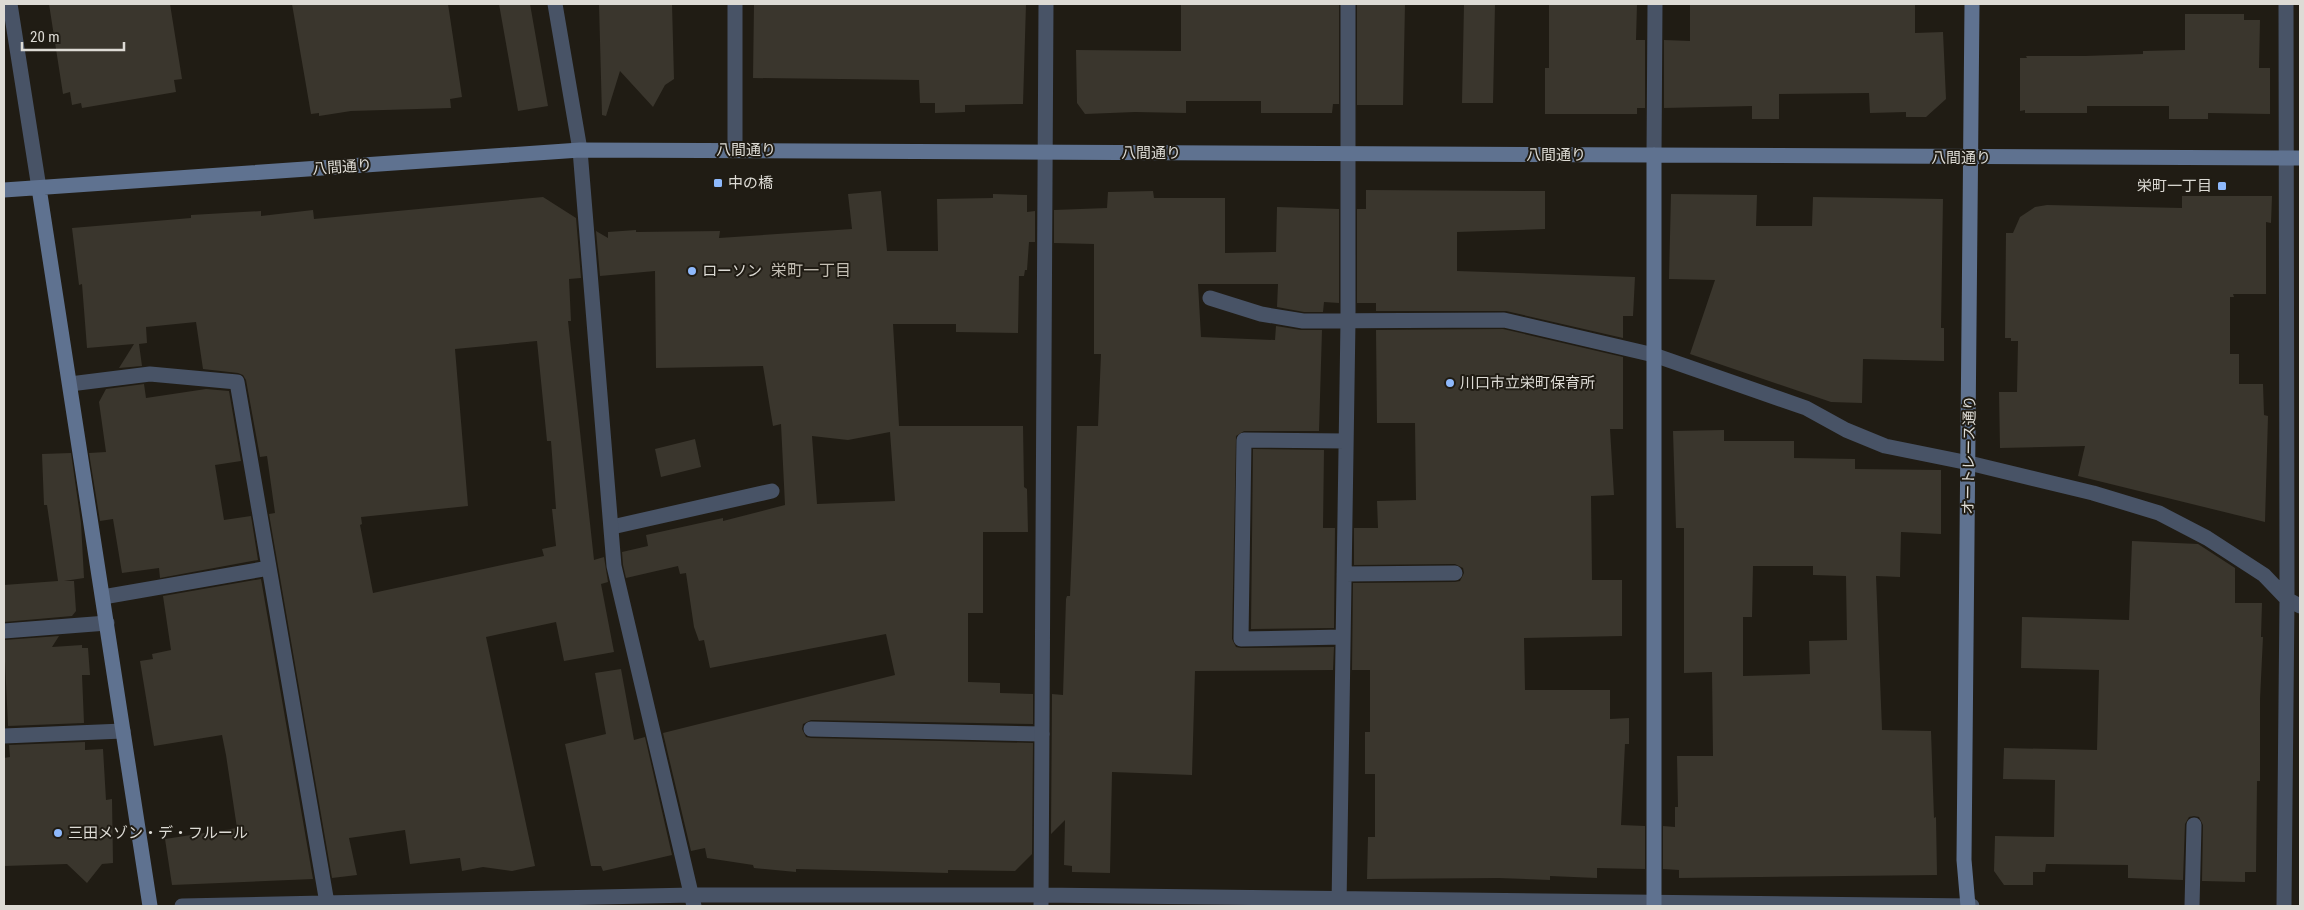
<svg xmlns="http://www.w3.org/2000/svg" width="2304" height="910" font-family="'Roboto Condensed','Noto Sans JP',sans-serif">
<rect width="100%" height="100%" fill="#201c14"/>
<path fill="#3a362d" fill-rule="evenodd" d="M49,4H170L182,79L174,80L176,92L82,108L81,103L72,105L70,92L63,94Z
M292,4H448L462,97L450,99L451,108L351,111L319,116V113L311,114Z
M499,4H530L548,106L518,111Z
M599,4H672L674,79L665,85L653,107L620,71L606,116L602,115Z
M754,4H1026L1023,104L965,105V112L935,113V103H920L919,80L753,78Z
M1181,4H1339V104H1333L1332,113H1261V101H1186V113L1135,112L1085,114L1077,103L1076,50L1181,51Z
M1357,4H1405L1403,105H1357Z
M1464,4H1495L1493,103H1462Z
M1549,4H1637L1636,40H1645V108H1637V114H1545V68H1549Z
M1690,4H1915V33L1943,32L1946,99L1926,117H1906V112L1870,113L1869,93L1779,94V119H1752V106L1664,108V40L1690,41Z
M2185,14H2244V20H2260L2259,68H2270V114L2208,113V119H2169V106H2087V113H2025V110L2020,111V58H2027L2026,56H2085L2143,54V51L2185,50Z
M1366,190L1545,191V229L1457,232V271L1635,277L1633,316H1623V338L1506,311H1376V303H1357V209H1366Z
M881,191L887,251H938L937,199L993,198V194L1027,195V212L1035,211V242H1029L1027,270H1025L1024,276H1019L1018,333L956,332V324H893L899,426H1023L1024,487L1027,489L1028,532H983V613H968V682L1000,683V693L1033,694V724L811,720L803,724L802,729L806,737L811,738L1033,743L1032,854L1015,871L948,870V873L796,869V872L754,868L753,865L707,858L705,848L691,851L663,733L895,675L886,634L710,668L704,640L699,641L694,627L686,573L680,574L678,566L626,578L623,565L622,552L648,546L646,535L723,518V521L785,505L781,424L773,426L763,366L656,368L655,271L600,276L596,231L608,238V232L636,230V232L720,231L719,238L852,229L848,194ZM890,432L895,501L817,504L812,436L848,440Z
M1153,191L1154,198H1225V253L1276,252L1277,207L1339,209V303L1324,302L1323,312H1304L1277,307L1278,284H1198L1201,337L1275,340L1276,326L1301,330H1322L1319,431H1244L1236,436L1232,639L1236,647L1241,648L1334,647L1333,670L1195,671L1192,775L1112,772L1110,873L1072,872V866L1064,865L1065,820L1051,834L1052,694L1063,695L1066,599L1067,596H1070L1077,426H1098L1101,354H1094V244L1054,243V210L1107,208L1108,192Z
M1671,194L1757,195L1756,226H1812L1813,197L1943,199L1941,328H1944V361L1863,359L1862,403L1831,402L1690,354L1715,280L1669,279Z
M2182,196H2272L2271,223L2266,222V294H2233L2234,297H2230V354H2239V384H2263L2264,415L2268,416L2265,522L2078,476L2085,446L2000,448L1999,392H2017L2018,341H2011V338H2005L2006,233H2013L2020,217L2035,207L2047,205L2182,208Z
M543,197L576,218L581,278L569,279L571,321H568L594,560L604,557L608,582L601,584L614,652L564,661L556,622L486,637L535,866L512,871L483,867L462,871L460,858L410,864L405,830L349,838L357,875L332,878L269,514L275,513L267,456L260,457L246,380L243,375L238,373L203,369L196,322L146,327L147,343L139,344L142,366L119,368L134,344L87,348L82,284L79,285L72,228L191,218V215L261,211V216L313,210L314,219ZM537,341L547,441H551L556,509H552L556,546L542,549L544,556L373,593L360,525L362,524L361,517L468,506L455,349Z
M1503,329L1623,357V429H1610L1614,495L1591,496L1592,580H1622V636L1524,638L1525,690H1610V719L1629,718V744H1625L1621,825L1645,826V869L1597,868V878L1550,876V880L1499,878L1367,879L1368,837H1375V774H1365V732H1370V670H1352L1353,583L1455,582L1460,581L1464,573L1463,568L1455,564L1354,565V528H1378L1377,501L1416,500L1415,423H1377L1376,330Z
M144,384L146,398L206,389L229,391L241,461L215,465L224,520L251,516L258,560L160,578L159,568L122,573L113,519L100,521L89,453L106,452L99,402L106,389Z
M1724,430V441H1794V458L1855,459V469L1941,470V534L1901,532L1900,577L1876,576L1882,730L1931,731L1934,818L1936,817L1937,875L1679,878V870L1663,869V826L1675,827V807H1678L1677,756H1713L1712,672L1684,673V528H1676L1673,431ZM1753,566H1813V575L1846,576L1847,640L1809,641L1810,674L1743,676V617H1752Z
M695,439L701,467L661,477L655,449Z
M1253,449L1324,450L1323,528H1335L1334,628L1251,629Z
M71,453L81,523L84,578L64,581H74L76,611L72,616L4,622V585L58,581L47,505H44L42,454Z
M2132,541L2198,544L2235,568V603H2262L2261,637H2263L2260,699V781H2257L2256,872H2245V882L2202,881L2203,825L2199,817L2194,816L2189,817L2185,824L2183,880L2128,878V865L2046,864L2045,872H2033V885H2004L1994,871L1995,836L2054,837L2055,780L2003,779L2004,748L2097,750L2099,670L2021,668L2022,617L2129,620Z
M261,579L313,879L172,885L165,839L237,828L226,755L222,735L154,746L140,661L153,659L152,654L171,650L163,596Z
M59,636L52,647L82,645V648H88L90,675H82L84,723L8,726L4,640Z
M621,669L634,740L645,737L672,855L603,871L601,866H591L565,744L606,734L595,673Z
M85,742V750L103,749L106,800L112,799L113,863L102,864L87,883L67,864L4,866V758L10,757L9,745Z"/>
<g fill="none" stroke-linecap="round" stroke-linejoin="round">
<path stroke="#485366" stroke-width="15" d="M612,527L772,491
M811,729L1042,734
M2192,906L2194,825"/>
<path stroke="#485366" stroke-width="15" d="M10,4L39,188
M555,4L580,150L614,566L694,906
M735,4V150
M1654,155L1655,4
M1210,298L1261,314L1303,321L1504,320L1654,355L1806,408L1846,430L1885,446L1969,463L2093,493L2159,513L2207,538L2264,575L2287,599L2300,606
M70,384L150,374L237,382L327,903
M1344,574L1455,573
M103,597L269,568
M4,631L107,623
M1343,637L1241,639L1244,440L1346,441
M4,736L123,731
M182,906L692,895H1041L1972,906
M1041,906L1046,4
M1339,906L1348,321V4
M2284,906L2287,599L2286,4"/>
<path stroke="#5f7290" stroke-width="15" d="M39,188L150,906
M4,190L580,150L2300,158
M1654,906V155
M1968,906L1964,860L1972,4"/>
</g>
<g fill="#8eb9fc" stroke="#201c14" stroke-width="2">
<rect x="713" y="178" width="10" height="10" rx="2.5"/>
<rect x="2217" y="181" width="10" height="10" rx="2.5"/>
<circle cx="692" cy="271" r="5"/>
<circle cx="1450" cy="383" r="5"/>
<circle cx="58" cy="833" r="5"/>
</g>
<g text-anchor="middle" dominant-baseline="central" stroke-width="4" stroke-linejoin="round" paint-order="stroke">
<g font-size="15" fill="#dddbd5" stroke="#201c14">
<text x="746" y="150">八間通り</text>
<text x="1151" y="153">八間通り</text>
<text x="1556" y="155">八間通り</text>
<text x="1961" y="158">八間通り</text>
<text transform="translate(342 167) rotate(-4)">八間通り</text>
<text transform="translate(1969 455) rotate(-89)">オートレース通り</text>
</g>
<g font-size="15" fill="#dddbd5" stroke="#201c14" text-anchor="start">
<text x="728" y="183">中の橋</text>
<text x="2212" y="186" text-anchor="end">栄町一丁目</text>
<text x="702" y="271">ローソン</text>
<text x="1460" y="383">川口市立栄町保育所</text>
<text x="68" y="833">三田メゾン・デ・フルール</text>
</g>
<g font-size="16" fill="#c4bfb4" stroke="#201c14">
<text x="811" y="270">栄町一丁目</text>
</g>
</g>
<rect width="2304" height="910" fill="none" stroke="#dddbd5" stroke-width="10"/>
<path d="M22 42v8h102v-8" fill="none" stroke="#dddbd5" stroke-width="2.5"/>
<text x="30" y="42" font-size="15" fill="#dddbd5" stroke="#201c14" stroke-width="4" paint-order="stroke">20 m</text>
</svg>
